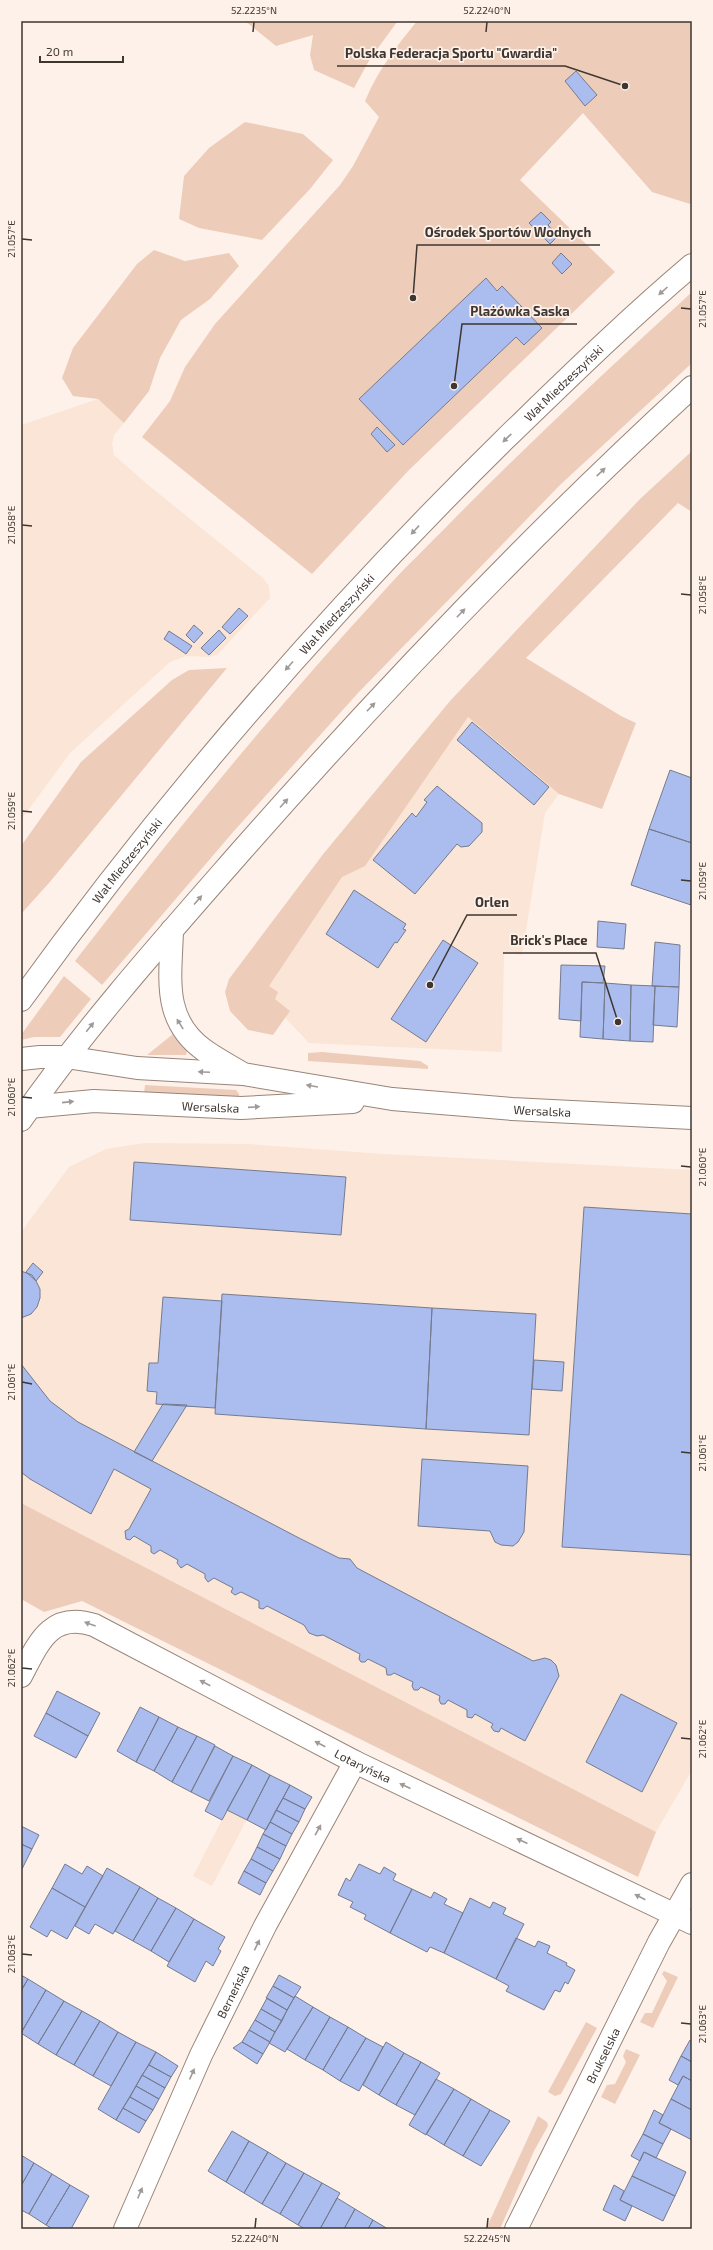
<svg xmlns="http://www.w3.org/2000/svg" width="713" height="2250" font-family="'Exo 2',sans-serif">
<rect width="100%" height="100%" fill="#fef1e9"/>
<path fill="#fbe5d6" d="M98,399L124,423L114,435L112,444L114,455L147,484L263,578L269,586L270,598L218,654L210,657L186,656L170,662L70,753L21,820V425Z
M468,717L559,794L545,813L522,955L504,952L502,1052L309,1043L260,991L357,848Z
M144,1143L248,1144L384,1154L692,1170V1770L656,1832L21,1503V1232L69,1167L106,1149Z
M270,1775L212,1886L193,1876L227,1810Z"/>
<path fill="#edcdb9" d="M245,21H396L397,22L370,59L354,88L314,70L310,55L313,35L276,46Z
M417,21H692V202L690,204L652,192L583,113L520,180L615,272L409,470L312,574L142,437L170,401L185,367L215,324L340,185L353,166L379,117L365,101C378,70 396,47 417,21Z
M245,122L303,134L333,160L310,189L262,240L199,228L179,219L184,176L209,148Z
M154,250L185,261L229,253L239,266L210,299L181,320L160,358L149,391L124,423L98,399L73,396L62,378L73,348L137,264Z
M692,292V363L560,485L358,693L234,831L102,985L75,961C173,834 274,710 383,592C405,567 430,544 453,520C531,441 611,366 692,292Z
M692,451V512L678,503L526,658L621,716L636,723L602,809L559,794L468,717L365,866L342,877L269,986L278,992L275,999L290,1011L273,1035L248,1030L230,1011L225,992L229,979L324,853L450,701L640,499Z
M227,668L49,883L21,914V846L81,762L172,680L189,670Z
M64,976L91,999L60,1037H34L21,1040V1035Z
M173,1034L187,1051L186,1055H147Z
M322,1052L420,1061L428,1066V1069L308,1061V1053Z
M145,1085L236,1090L239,1094V1097L144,1094Z
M21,1503L656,1832L638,1877L82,1601L44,1612L21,1599Z
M664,1971L678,1977L653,2028L640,2022L645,2013H652L667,1981L662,1974Z
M586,2022L597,2028L561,2094L555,2096L548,2092Z
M626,2049L640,2055L615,2104L601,2097L607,2085L615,2084L626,2062L623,2056Z
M538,2116L547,2122L548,2126L534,2151L500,2229H486Z"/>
<path fill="#abbcee" stroke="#757b8e" d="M576,71L597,95L585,106L565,81Z
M541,212L551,222L548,225L558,236L550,244L529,223Z
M561,253L572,264L562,274L552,263Z
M486,278L497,291L502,286L542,328L524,345L516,337L403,445L359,399Z
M377,427L395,445L387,452L371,434Z
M239,608L248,616L230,634L222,627Z
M194,625L203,633L194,643L186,635Z
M219,630L226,638L209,655L201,648Z
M169,631L192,646L186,654L164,639Z
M472,722L549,787L534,805L457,740Z
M670,770L692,778V843L649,829Z
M437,786L482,823V832L469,846L461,847L457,844L415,894L373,860L412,813L416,817L427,802L424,800Z
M649,829L692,843L691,905L631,885Z
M354,890L406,924L403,929L406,930L397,943L395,942L378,968L326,934Z
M598,921L626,924L624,949L597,947Z
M443,940L478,963L426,1042L391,1019Z
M655,942L680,945L679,987L652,986Z
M561,965L605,966L603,983L582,982L581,1021L559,1019Z
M582,982L605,983L603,1039L580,1037Z
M605,983L631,985L630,1041L603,1039Z
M631,985L655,986L653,1042L630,1041Z
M655,986L679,987L677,1027L653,1025Z
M134,1162L346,1177L341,1235L130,1220Z
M584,1207L692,1214V1555L562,1547Z
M33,1263L43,1272L36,1281L26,1272Z
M21,1271L32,1275L36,1281L40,1289V1298L37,1307L31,1314L21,1318Z
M222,1294L432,1308L426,1429L215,1414Z
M163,1297L222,1301L215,1408L156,1404L157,1392L147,1391L149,1363H158Z
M432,1308L536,1314L529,1435L426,1429Z
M534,1360L564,1362L562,1391L532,1389Z
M21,1364L50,1401L78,1422L299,1538L339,1558L350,1559L357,1568L533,1661L545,1658L551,1660L556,1665L559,1676L525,1741L501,1728L499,1732L494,1731L491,1727L493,1724L475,1714L472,1718L467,1717V1710L448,1700L445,1704H441L439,1700L440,1696L421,1687L418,1690H414L412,1686L413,1682L394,1673L391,1675H387L386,1668L368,1659L365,1662H361L359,1659L360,1654L323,1635L317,1636L309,1633L304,1625L267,1606L263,1609L259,1608V1601L241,1592L235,1595L231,1592L233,1588L214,1578L208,1582L205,1578V1574L187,1564L181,1568L177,1563L178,1560L160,1550L154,1554L151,1552V1546L134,1536L130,1540L126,1539L125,1531L129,1529L151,1489L114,1469L91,1514L30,1479L21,1472Z
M163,1404L187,1405L152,1461L134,1452Z
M422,1459L528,1466L524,1532L518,1542L513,1546L501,1545L495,1542L490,1531L418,1526Z
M57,1691L100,1713L88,1736L46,1713Z
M621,1694L677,1723L642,1792L586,1762Z
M140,1707L159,1717L136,1762L117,1751Z
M46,1713L88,1736L76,1758L34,1736Z
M159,1717L178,1727L154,1771L136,1762Z
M178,1727L197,1736L172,1782L154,1771Z
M197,1736L215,1745L191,1792L172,1782Z
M215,1746L233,1756L209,1801L191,1792Z
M233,1756L252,1765L222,1820L205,1811Z
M252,1765L270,1775L247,1820L227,1810Z
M270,1775L290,1785L266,1830L247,1820Z
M290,1785L312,1797L305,1809L283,1798Z
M283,1798L305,1809L299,1822L276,1810Z
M276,1810L299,1822L292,1834L270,1822Z
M270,1822L292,1834L286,1846L263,1834Z
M21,1826L39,1835L32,1849L21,1844Z
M263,1834L286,1846L280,1859L257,1847Z
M21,1844L32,1849L21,1871Z
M257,1847L280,1859L273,1871L251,1859Z
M251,1859L273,1871L266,1883L244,1871Z
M65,1864L82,1874L87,1866L103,1876L85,1907L52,1888Z
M359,1864L380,1874L384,1867L396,1874L393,1880L412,1889L390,1933L364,1919L366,1915L350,1907L353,1902L338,1895L346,1878L350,1881Z
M107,1868L140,1887L113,1934L95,1924L89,1934L75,1926Z
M244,1871L266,1883L260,1895L238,1883Z
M140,1887L158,1898L133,1941L115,1931Z
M52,1888L85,1907L67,1939L51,1930L47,1937L30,1927Z
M412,1889L431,1898L434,1892L447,1899L444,1904L463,1913L444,1953L430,1947L427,1952L390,1933Z
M158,1898L176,1908L151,1951L133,1941Z
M470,1898L490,1908L493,1902L506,1908L503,1914L524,1924L496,1979L444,1953Z
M176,1908L194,1919L169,1962L151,1951Z
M194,1919L225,1937L218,1949L221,1951L213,1966L206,1961L195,1982L167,1966Z
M516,1938L535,1947L538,1941L550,1946L547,1953L567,1963L566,1965L575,1970L568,1984L565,1982L560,1992L555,1990L544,2010L506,1991L509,1986L496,1979Z
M21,1975L28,1979L21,1991Z
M279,1975L301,1987L294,1998L273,1986Z
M28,1979L46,1990L21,2033V1991Z
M273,1986L294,1998L287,2010L266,1998Z
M46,1990L64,2001L38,2044L21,2033Z
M295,1996L313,2007L285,2052L269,2043Z
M267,1998L287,2010L282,2021L261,2009Z
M64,2001L82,2011L56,2055L38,2044Z
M313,2007L330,2017L305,2060L287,2049Z
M261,2009L282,2021L275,2032L255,2020Z
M82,2011L100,2021L74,2065L56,2055Z
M330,2017L348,2027L323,2070L305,2060Z
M255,2020L275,2032L270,2042L249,2030Z
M100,2021L118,2032L93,2076L74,2065Z
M348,2027L366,2038L340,2081L323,2070Z
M249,2030L270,2042L263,2054L242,2042Z
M118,2032L136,2042L111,2086L93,2076Z
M366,2038L383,2047L359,2091L340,2081Z
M690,2040L692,2041V2062L681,2056Z
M136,2042L156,2052L116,2120L98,2109Z
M242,2042L263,2054L257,2064L233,2048Z
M386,2042L404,2053L379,2095L363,2085Z
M156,2052L178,2066L171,2077L149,2065Z
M404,2053L421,2062L396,2105L379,2095Z
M681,2056L692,2062V2081L683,2076L678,2085L669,2080Z
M421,2062L440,2073L415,2115L396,2105Z
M149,2065L171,2077L165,2088L142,2075Z
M142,2075L165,2088L159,2099L136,2086Z
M683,2076L692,2081V2110L671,2099Z
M436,2079L454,2089L426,2135L409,2125Z
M136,2086L159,2099L153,2110L130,2097Z
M454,2089L471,2099L444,2145L426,2134Z
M130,2097L153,2110L146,2121L123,2108Z
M471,2099L490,2110L463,2156L444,2145Z
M671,2099L692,2110V2140L659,2123Z
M123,2108L146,2121L139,2133L116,2120Z
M490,2110L510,2121L481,2166L463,2156Z
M654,2110L663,2115L659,2123L671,2129L663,2144L643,2134Z
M232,2131L249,2141L226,2182L208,2171Z
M643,2134L663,2144L656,2158L644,2152L640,2161L631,2156Z
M249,2141L268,2152L244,2193L226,2182Z
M268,2152L286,2163L262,2204L244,2193Z
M644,2152L686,2172L675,2196L632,2176Z
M21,2155L34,2163L21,2186Z
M34,2163L52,2174L29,2214L21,2210V2186Z
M286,2163L304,2173L280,2214L262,2204Z
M304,2173L322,2183L298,2225L280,2214Z
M52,2174L70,2185L46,2225L29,2214Z
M632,2176L675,2196L663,2221L620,2200Z
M322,2183L340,2193L320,2229H305L298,2225Z
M70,2185L89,2196L71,2229H53L46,2225Z
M614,2185L624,2191L620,2200L632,2206L625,2221L603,2210Z
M337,2198L355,2209L344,2229H320Z
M355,2209L373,2220L368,2229H344Z
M373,2220L388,2229H368Z"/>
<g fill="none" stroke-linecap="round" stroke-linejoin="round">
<g stroke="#988579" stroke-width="24">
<g id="street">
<path id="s1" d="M21,1676C38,1644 50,1611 94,1625L355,1762L692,1923"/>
<path id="s2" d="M125,2229L201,2055L265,1926L355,1762"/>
<path id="s3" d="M516,2229L659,1942L692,1884"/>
</g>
</g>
<g stroke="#988579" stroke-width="24">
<g id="secondary">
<path d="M172,930C171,976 161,1019 204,1050C215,1058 228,1065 240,1072"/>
<path id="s4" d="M21,1000C166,799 328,613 505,439C566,380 627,320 692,265"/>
<path id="s5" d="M21,1059L40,1057H66L137,1068L243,1074L392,1099L512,1109L692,1118"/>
<path id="s6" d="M29,1107L94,1101L241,1108L353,1102"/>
<path d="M21,1120C88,1024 166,937 243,849C385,688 534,532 692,387"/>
</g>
</g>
<use href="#street" stroke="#fff" stroke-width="22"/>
<use href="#secondary" stroke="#fff" stroke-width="22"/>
</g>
<defs><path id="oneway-solid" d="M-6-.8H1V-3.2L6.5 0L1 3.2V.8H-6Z"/></defs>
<g fill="#9e9a98">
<use href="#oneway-solid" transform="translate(663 291) rotate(138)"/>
<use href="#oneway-solid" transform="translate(507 438) rotate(136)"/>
<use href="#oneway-solid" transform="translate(601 472) rotate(-43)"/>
<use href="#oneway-solid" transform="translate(415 530) rotate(133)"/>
<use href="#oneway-solid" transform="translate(461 613) rotate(-46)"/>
<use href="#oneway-solid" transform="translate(289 666) rotate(132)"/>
<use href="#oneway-solid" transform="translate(371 707) rotate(-46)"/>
<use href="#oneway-solid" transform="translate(284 803) rotate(-48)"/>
<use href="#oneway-solid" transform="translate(198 900) rotate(-49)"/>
<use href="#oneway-solid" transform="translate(180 1024) rotate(-122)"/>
<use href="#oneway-solid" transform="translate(90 1027) rotate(-51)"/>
<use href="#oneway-solid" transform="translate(204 1072) rotate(-177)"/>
<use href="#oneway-solid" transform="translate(312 1086) rotate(-170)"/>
<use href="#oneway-solid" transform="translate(68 1102) rotate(-6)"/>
<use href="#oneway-solid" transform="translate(254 1107) rotate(-4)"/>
<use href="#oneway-solid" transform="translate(90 1624) rotate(-160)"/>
<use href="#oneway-solid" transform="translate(205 1683) rotate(-152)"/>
<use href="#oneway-solid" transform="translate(320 1744) rotate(-152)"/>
<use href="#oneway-solid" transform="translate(405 1786) rotate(-155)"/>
<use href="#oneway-solid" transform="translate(318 1830) rotate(-61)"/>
<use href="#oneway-solid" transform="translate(522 1841) rotate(-155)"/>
<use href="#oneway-solid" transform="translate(640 1897) rotate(-153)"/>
<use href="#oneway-solid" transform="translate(257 1945) rotate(-64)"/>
<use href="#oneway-solid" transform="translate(192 2074) rotate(-66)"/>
<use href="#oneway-solid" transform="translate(140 2193) rotate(-67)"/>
</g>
<path fill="none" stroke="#3e3631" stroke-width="1.5" d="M253,32L254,22M486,32L487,22M22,239L32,240M681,308L691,309M22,525L32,526M681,594L691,595M22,811L32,812M681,880L691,881M22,1097L32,1098M681,1166L691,1167M22,1382L32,1384M681,1452L691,1453M22,1668L32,1669M681,1738L691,1739M22,1954L32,1955M681,2023L691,2024M255,2228L256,2218M487,2228L488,2218"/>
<g text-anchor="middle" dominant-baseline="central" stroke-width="3.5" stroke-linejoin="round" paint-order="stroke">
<g font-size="12" fill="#3e3631" stroke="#fef1e9">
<text stroke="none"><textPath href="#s4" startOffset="823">Wał Miedzeszyński</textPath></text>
<text stroke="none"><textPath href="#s4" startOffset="499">Wał Miedzeszyński</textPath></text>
<text stroke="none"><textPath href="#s4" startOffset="175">Wał Miedzeszyński</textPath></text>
<text stroke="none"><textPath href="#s6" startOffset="182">Wersalska</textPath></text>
<text stroke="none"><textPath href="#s5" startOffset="525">Wersalska</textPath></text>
<text stroke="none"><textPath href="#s1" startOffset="404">Lotaryńska</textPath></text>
<text stroke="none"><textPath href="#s2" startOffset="261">Berneńska</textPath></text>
<text stroke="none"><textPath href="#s3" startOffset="194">Brukselska</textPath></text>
</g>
</g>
<path fill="none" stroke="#3e3631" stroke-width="1.5" d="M625 86L565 66H337M413 298L417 245H600M454 386L462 324H577M430 985L467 915H517M618 1022L596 953H503"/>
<g fill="#3e3631" stroke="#fef1e9" stroke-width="1.5">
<circle cx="625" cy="86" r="4"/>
<circle cx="413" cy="298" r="4"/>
<circle cx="454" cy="386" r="4"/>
<circle cx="430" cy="985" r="4"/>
<circle cx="618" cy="1022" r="4"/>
</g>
<g font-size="13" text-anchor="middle" font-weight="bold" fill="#3e3631" stroke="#fef1e9" stroke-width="3.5" stroke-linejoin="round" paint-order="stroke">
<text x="451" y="58">Polska Federacja Sportu "Gwardia"</text>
<text x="508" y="237">Ośrodek Sportów Wodnych</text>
<text x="520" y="316">Plażówka Saska</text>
<text x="492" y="907">Orlen</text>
<text x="549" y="945">Brick's Place</text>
</g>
<rect width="713" height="2250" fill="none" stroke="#fef1e9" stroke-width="44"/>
<path d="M40 56v6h83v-6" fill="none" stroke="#3e3631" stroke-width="2"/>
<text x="46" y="56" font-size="12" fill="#3e3631" stroke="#fef1e9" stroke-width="3" paint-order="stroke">20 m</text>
<rect x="22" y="22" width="669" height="2206" fill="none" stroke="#3e3631" stroke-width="1.5"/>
<g font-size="10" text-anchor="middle" fill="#3e3631">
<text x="254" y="14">52.2235°N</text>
<text x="487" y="14">52.2240°N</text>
<text transform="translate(11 239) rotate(-90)" y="4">21.057°E</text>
<text transform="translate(702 309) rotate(-90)" y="4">21.057°E</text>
<text transform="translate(11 525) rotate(-90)" y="4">21.058°E</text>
<text transform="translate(702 595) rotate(-90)" y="4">21.058°E</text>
<text transform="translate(11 811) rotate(-90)" y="4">21.059°E</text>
<text transform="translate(702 881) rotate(-90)" y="4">21.059°E</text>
<text transform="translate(11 1097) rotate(-90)" y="4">21.060°E</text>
<text transform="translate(702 1167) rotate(-90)" y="4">21.060°E</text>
<text transform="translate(11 1382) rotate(-90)" y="4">21.061°E</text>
<text transform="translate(702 1453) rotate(-90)" y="4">21.061°E</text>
<text transform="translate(11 1668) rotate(-90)" y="4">21.062°E</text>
<text transform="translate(702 1739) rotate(-90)" y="4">21.062°E</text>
<text transform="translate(11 1954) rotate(-90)" y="4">21.063°E</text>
<text transform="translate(702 2024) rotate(-90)" y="4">21.063°E</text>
<text x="255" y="2242">52.2240°N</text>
<text x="487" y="2242">52.2245°N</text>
</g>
</svg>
